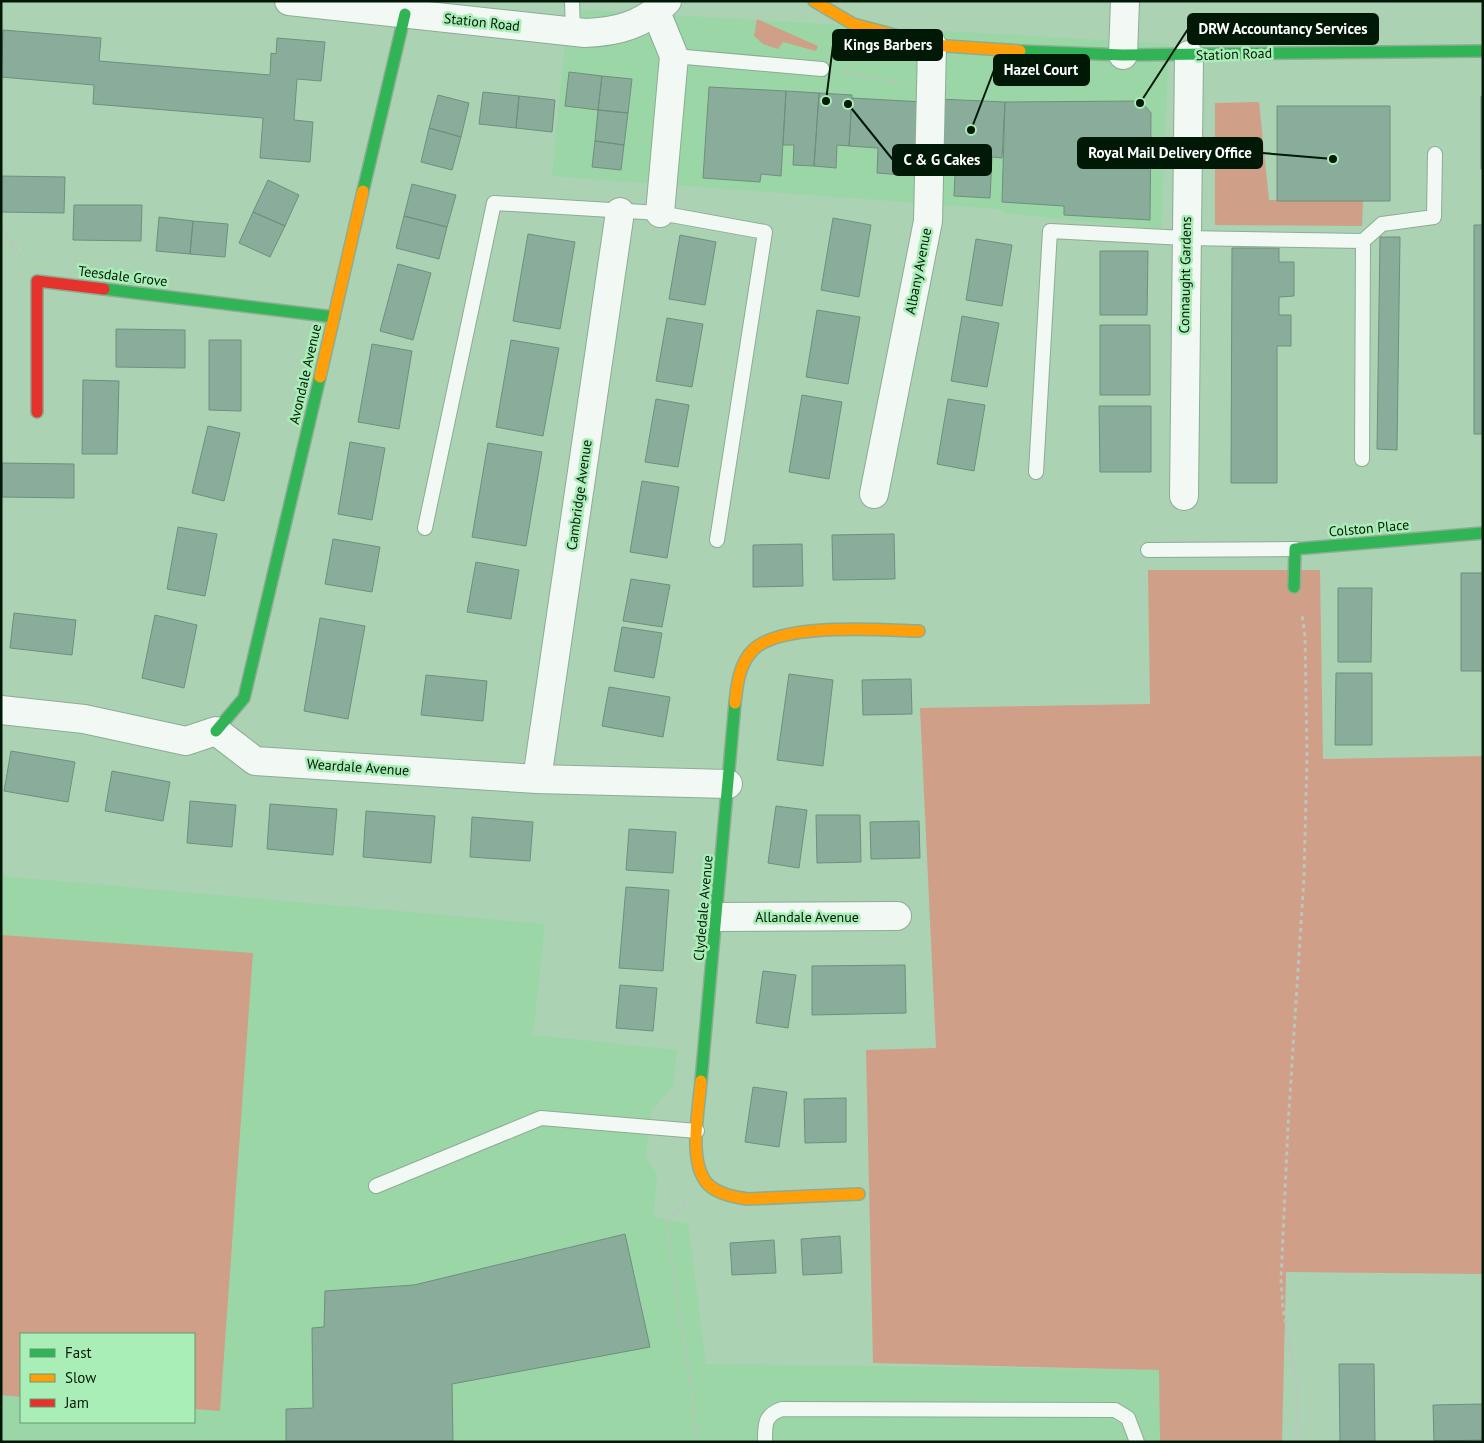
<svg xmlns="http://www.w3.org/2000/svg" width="1484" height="1443" font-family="'PT Sans',sans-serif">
<rect width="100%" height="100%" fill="#abd2b3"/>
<path fill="#9bd6a7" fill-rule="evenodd" d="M568,9L1169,44L1161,229L1003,213L999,209L552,176Z
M1,876L545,924L533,1035L677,1050L673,1086L651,1111L646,1156L657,1175L653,1217L688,1224L706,1364L1160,1370V1442H1ZM21,1334H194V1422H21Z"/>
<path fill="#d09f87" d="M757,19L818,46L816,51L783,42L778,49L763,44L754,36Z
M1259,102L1269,200L1363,201L1362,226L1215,225V103Z
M1148,570H1320L1323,759L1483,756V1274L1286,1272L1282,1442H1160L1159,1370L873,1363L866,1050L936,1048L920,708L1150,704Z
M1,935L253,953L220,1411L194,1409V1334H21V1397L1,1395Z"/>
<path fill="#89ad9a" stroke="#6f8f7d" d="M3,30L101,38L99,61L270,75L271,53L276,54L277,38L325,42L321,81L297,79L294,120L313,122L310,162L260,158L263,118L93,104L94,85L1,77Z
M569,72L602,76L598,110L565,106Z
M602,76L632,79L628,113L598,110Z
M709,87L786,91L781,176L761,174L760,182L703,178Z
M786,91L819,93L814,166L793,165L794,145H783Z
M483,92L519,96L516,128L479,124Z
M819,93L852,95L849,146L837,145L836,168L814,166Z
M438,95L469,103L461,137L429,128Z
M519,96L555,100L552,132L516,128Z
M1481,96H1483V169H1481Z
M852,98L923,102L918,176L877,173L878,148L849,146Z
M939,99L1005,102L1002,158L992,157L990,198L954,196L955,174L936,173Z
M1141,101L1151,113L1150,220L1064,215V206L1002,202L1005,102Z
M1277,106H1390V201H1277Z
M598,110L628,113L624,145L595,141Z
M429,128L461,137L452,170L421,162Z
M595,141L624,145L621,170L592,167Z
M1,176L65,177L64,213L1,212Z
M268,180L299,195L285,226L253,212Z
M412,184L456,195L447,227L404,216Z
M74,205H142L141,241L73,240Z
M253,212L285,226L270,257L239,243Z
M404,216L447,227L439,259L396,248Z
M159,217L193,221L190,254L156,251Z
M833,218L871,225L859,297L821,290Z
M193,221L228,224L225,257L190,254Z
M1474,225H1483V434H1474Z
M528,234L575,242L560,329L513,321Z
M680,235L716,242L705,305L669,299Z
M1380,237H1400L1397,450L1377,449Z
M976,239L1012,245L1002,306L966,300Z
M1232,248H1279V262H1294V296L1279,297V315H1291V346H1277V483H1231Z
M1100,251H1148L1147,315H1100Z
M398,264L431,273L413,340L380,331Z
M817,310L860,317L848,384L806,377Z
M962,316L999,323L987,387L951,381Z
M667,318L703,324L692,387L656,381Z
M1100,325H1150V395H1100Z
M116,329L185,330V368L116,367Z
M209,340H241V411L209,410Z
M511,340L559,348L543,436L496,427Z
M372,344L412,351L399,429L358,422Z
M83,380L119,381L117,454H82Z
M802,395L842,402L829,479L789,472Z
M656,399L689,405L678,467L645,462Z
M948,399L985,405L974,471L937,464Z
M1099,406H1151V472H1100Z
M208,426L240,433L224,501L192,493Z
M350,442L385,448L372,520L338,514Z
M488,443L542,452L526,546L472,537Z
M2,463L74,464V498L2,497Z
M642,481L679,487L667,558L630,552Z
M178,527L217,534L205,596L167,589Z
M894,534L895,579L833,580L832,535Z
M333,539L380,547L372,592L325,584Z
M802,544L803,586L753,587V545Z
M476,562L519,570L511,619L467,612Z
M1461,573H1483V671H1461Z
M631,579L670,585L662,627L623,621Z
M1338,588H1372L1371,662H1338Z
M14,613L76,620L72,655L10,648Z
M155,615L197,625L184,688L142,678Z
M320,618L365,626L348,719L304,711Z
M622,627L662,633L654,678L614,671Z
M1336,673H1372V745H1335Z
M789,674L833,680L823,766L777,760Z
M426,675L487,681L483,721L421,715Z
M911,679L912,714L863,715L862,680Z
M609,687L670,697L663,737L602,726Z
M11,751L75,762L68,802L4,791Z
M112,771L170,782L163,821L105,811Z
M190,801L236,805L232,847L187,843Z
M270,804L337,809L333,855L267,849Z
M776,806L807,810L799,868L768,863Z
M366,811L435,816L431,863L363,857Z
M816,815H860L861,862L817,863Z
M472,817L533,822L530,861L470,857Z
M919,821L920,858L871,859L870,822Z
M629,829L676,832L673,873L626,870Z
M626,887L669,890L663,971L619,968Z
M905,965L906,1013L812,1015V966Z
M763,971L796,975L788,1028L756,1023Z
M620,985L657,988L653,1031L616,1028Z
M753,1087L787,1092L779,1147L745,1142Z
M846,1098V1142L805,1143L804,1099Z
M625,1234L650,1347L452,1384L453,1442H286V1409L313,1408L312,1328L324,1327L325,1291L414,1285Z
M840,1236L842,1273L803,1275L801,1239Z
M774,1240L776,1273L732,1275L730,1243Z
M1339,1364H1374L1375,1442H1340Z
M1483,1404V1440L1434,1441L1433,1405Z"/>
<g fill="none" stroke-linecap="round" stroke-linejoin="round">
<g stroke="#8dac94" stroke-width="16">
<path id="lane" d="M572,1L573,32
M674,56L822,69
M1363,241L1382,224L1434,217L1435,154
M1036,472L1050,231L1185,238L1363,241L1362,459
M425,528L494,203L660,213L765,232L717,540
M1148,550L1295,549
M376,1186L541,1118L697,1131
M765,1442C765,1425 764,1415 782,1409L1115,1410L1128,1418L1137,1442"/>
</g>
<g stroke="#8dac94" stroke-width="30">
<path id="street" d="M289,1L585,33C617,32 643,25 667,1
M656,12L674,56L660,213
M1123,55L1125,1
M874,494L928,221L932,45
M1184,496L1189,55
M1,710L84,719L186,741L216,731L255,761L537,779L728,784
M537,779L620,212
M717,917L897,916"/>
</g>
<g stroke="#8dac94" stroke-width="14">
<path id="fast" d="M1020,51L1123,55L1483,51
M363,191L405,14
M104,289L334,317
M1294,587L1295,549L1483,533
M216,731L244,698L320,377
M701,1081L735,703"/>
</g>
<g stroke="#8dac94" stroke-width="14">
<path id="slow" d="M814,1L853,24L932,45L1020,51
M320,377L363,191
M735,703C737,685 739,664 753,650C781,622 881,630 919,631
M701,1081C699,1110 686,1167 711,1187C722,1195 735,1197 748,1199L859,1194"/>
</g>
<g stroke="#8dac94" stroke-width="14">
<path id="jam" d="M37,412V281L104,289"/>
</g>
<path stroke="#bac5bc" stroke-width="3" stroke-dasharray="4 4" stroke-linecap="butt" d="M845,73L903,83
M1,228L21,257
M685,1201L668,1220L667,1229L692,1391L697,1442
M1299,1442L1297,1384L1283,1309L1281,1280L1288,1126L1304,877L1307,758L1305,636L1302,615"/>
<use href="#lane" stroke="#f2f8f4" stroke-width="14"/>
<use href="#street" stroke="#f2f8f4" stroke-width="28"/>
<use href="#fast" stroke="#30b455" stroke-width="11"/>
<use href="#slow" stroke="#ff9f0a" stroke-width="11"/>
<use href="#jam" stroke="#e5322d" stroke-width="11"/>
</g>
<g text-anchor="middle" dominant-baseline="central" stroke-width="5" stroke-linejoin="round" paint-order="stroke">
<g font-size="14" fill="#001906" stroke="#a9eeb7">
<text transform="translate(482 22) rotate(6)">Station Road</text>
<text transform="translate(1234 54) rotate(-2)">Station Road</text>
<text transform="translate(918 271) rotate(-79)">Albany Avenue</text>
<text transform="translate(1185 275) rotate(-89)">Connaught Gardens</text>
<text transform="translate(123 276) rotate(7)">Teesdale Grove</text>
<text transform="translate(305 374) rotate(-77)">Avondale Avenue</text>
<text transform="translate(579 495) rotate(-82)">Cambridge Avenue</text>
<text transform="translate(1369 528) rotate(-5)">Colston Place</text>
<text transform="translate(358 767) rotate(4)">Weardale Avenue</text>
<text transform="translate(703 908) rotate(-85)">Clydedale Avenue</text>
<text x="807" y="917">Allandale Avenue</text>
</g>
</g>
<path fill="none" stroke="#001906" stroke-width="2" d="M1140 103L1188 29M826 101L833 45M971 130L994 70M1333 159L1262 153M848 104L893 160"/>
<g fill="#001906" stroke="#a9eeb7" stroke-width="2">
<circle cx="1140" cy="103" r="5"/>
<circle cx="826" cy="101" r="5"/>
<circle cx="971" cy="130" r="5"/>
<circle cx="1333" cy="159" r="5"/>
<circle cx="848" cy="104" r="5"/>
</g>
<g fill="#001906" stroke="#001906" stroke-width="2">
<rect x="1188" y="14" width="190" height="30" rx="5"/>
<rect x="833" y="30" width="109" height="30" rx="5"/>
<rect x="994" y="55" width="95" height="30" rx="5"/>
<rect x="1078" y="138" width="184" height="30" rx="5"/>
<rect x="893" y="145" width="98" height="30" rx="5"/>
</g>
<g font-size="15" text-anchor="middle" font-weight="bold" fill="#fff">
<text x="1283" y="34">DRW Accountancy Services</text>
<text x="888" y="50">Kings Barbers</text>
<text x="1041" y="75">Hazel Court</text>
<text x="1170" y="158">Royal Mail Delivery Office</text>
<text x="942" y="165">C &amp; G Cakes</text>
</g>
<rect width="1484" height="1443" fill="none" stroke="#001906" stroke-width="5"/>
<rect x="20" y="1333" width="175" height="90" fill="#a9eeb7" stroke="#659970"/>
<rect x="30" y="1349" width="25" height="8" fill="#30b455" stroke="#659970"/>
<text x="65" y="1358" font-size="15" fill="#001906">Fast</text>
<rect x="30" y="1374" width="25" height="8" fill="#ff9f0a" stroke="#659970"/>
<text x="65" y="1383" font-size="15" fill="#001906">Slow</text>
<rect x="30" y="1399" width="25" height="8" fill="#e5322d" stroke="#659970"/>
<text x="65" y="1408" font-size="15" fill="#001906">Jam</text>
</svg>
